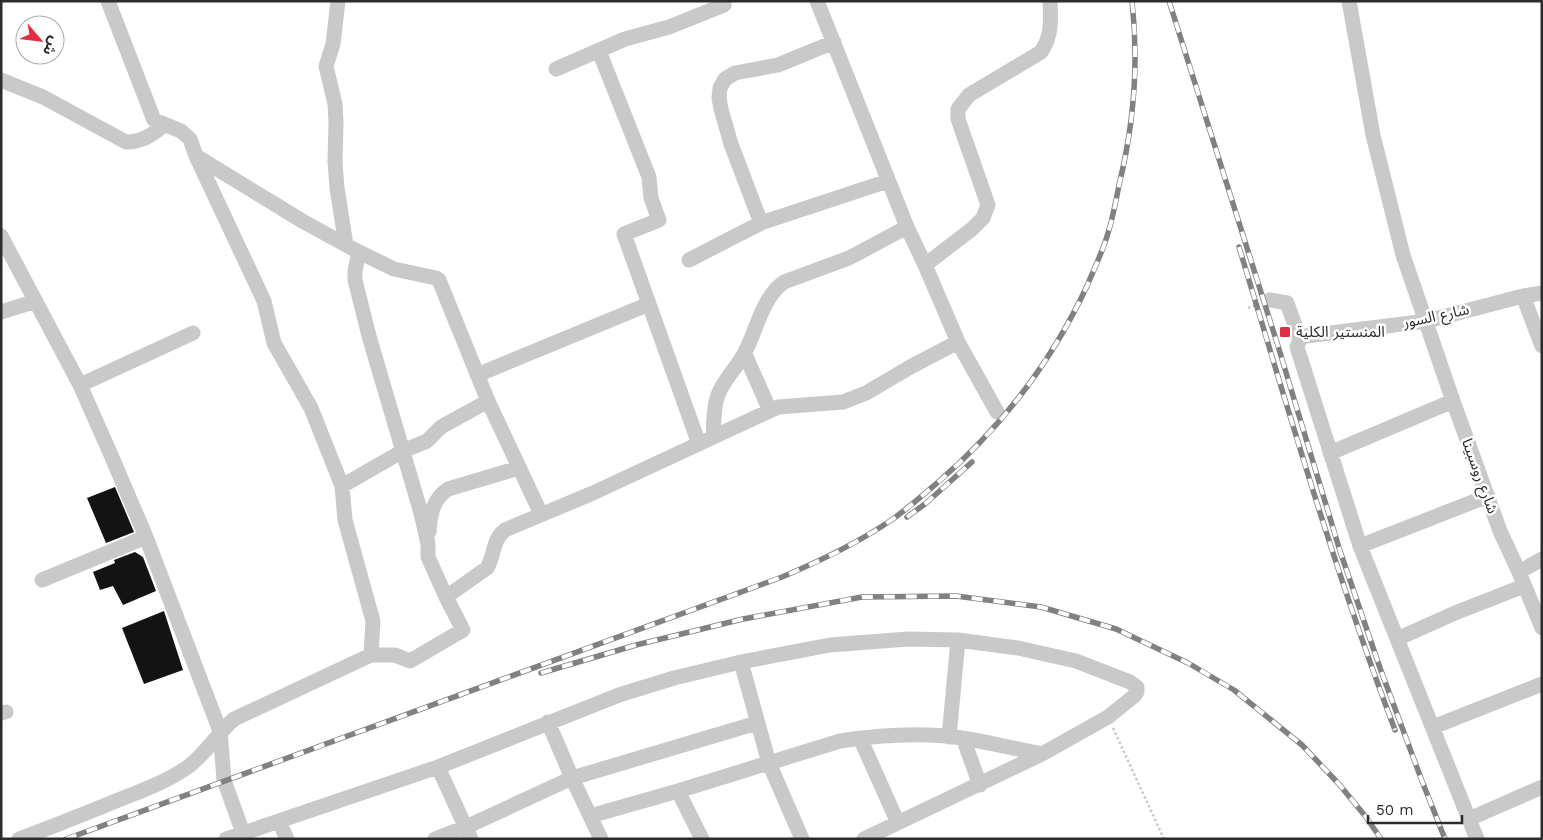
<svg xmlns="http://www.w3.org/2000/svg" width="1543" height="840" font-family="'Work Sans','Noto Sans Arabic',sans-serif">
<rect width="100%" height="100%" fill="#fff"/>
<path fill="#131313" d="M115,487L134,532L106,543L87,498Z
M135,552L143,557L156,591L123,605L113,586L100,590L93,572L115,563L114,560Z
M164,611L183,670L144,684L122,628Z"/>
<g fill="none" stroke-linecap="round" stroke-linejoin="round">
<path stroke="#c9c9c9" stroke-width="2.5" stroke-dasharray="2.5 2.5" stroke-linecap="butt" d="M1248,308L1259,304
M1113,728L1164,839"/>
<path stroke="#c9c9c9" stroke-width="15" d="M108,1L154,120L181,131L190,139L196,156L264,301L274,343L311,408L342,486L345,520L373,621L371,655
M338,1L333,44L326,66L335,104L336,123L335,162L337,188L346,245
M817,1L907,227L925,265L958,342L997,412
M1349,1L1373,135L1403,255L1453,401L1500,531L1519,572L1542,628
M599,51L649,177L651,198L659,220L624,234L699,444
M556,69L625,39L669,27L724,5
M1,80L43,97L126,142C142,142 152,135 164,125
M196,156L304,222L359,252L394,269L436,278L439,280L488,401L541,514
M761,223L731,144L721,109L719,98L720,88L725,79L735,73L778,65L834,42
M1,236L80,385L111,455L146,537L220,731L224,780L243,833
M359,252L355,271V280L369,336L421,513L428,544V557L446,597
M689,260L761,223L888,181
M925,265L972,229L983,218L988,205L958,119V109L969,95L1041,52C1052,36 1051,20 1050,1
M1523,296L1542,346
M1270,300L1287,303L1300,339L1297,347L1360,546L1477,839
M1,312L36,301
M1300,339L1306,336L1427,321L1523,296L1542,293
M745,354L770,411
M477,375L649,304
M80,385L193,333
M713,437C714,424 713,407 718,395C725,377 738,367 745,352C757,329 762,298 784,282L849,258L907,227
M1330,453L1453,401
M342,486L403,451L427,441L441,427L488,401
M429,532C430,515 433,499 448,489L519,468
M1360,546L1488,496
M1519,572L1542,559
M42,580L146,537
M1397,639L1455,613L1524,586
M741,662L769,763L802,839
M1,713L6,712
M548,722L572,778L601,839
M1433,727L1542,684
M949,737L958,640
M860,738L898,823
M963,738L980,785
M438,767L471,839
M678,791L702,839
M590,816L678,791L840,741C879,735 923,732 962,738C989,742 1015,749 1042,754
M1469,819L1542,787
M279,821L287,839
M19,839C52,827 84,814 116,801C141,791 167,782 189,766C206,753 218,733 234,719L371,655H395L410,661L463,630L446,597L487,568C495,555 492,540 505,530L593,493L778,407L843,402L866,393L912,366L958,342
M226,839L438,767L619,695L674,678L741,662L830,645L908,639L958,640L1018,648L1076,661L1130,682L1137,687V692L1134,696L1108,717L1042,754L864,839
M435,839L466,827L572,778L757,723"/>
<g stroke="#818181" stroke-width="5.5">
<path id="rail" d="M1169,1L1278,346L1340,551L1380,668L1422,781L1445,839
M1239,247C1288,409 1335,572 1395,730
M907,517L925,504L972,462
M541,673L636,645L743,619L862,597L956,596L1041,607L1116,629L1188,663L1234,690L1302,745L1338,783L1366,817L1381,839
M66,839L782,577C820,561 856,544 890,521C906,510 922,496 937,483C1001,428 1051,363 1087,286C1094,269 1103,251 1108,233C1113,217 1116,201 1119,185C1134,124 1139,64 1132,1"/>
</g>
<use href="#rail" stroke="#fff" stroke-width="4" stroke-dasharray="11" stroke-linecap="butt"/>
</g>
<rect fill="#e22e42" stroke="#fff" stroke-width="2" x="1279" y="326" width="12" height="12" rx="2.5"/>
<g text-anchor="middle" dominant-baseline="central" stroke-width="5" stroke-linejoin="round" paint-order="stroke">
<g font-size="15" fill="#2c2c2c" stroke="#fff">
<text transform="translate(1436 316) rotate(-12)">شارع السور</text>
<text transform="translate(1480 476) rotate(70)">شارع روسبينا</text>
</g>
<g font-size="15" fill="#2c2c2c" stroke="#fff" text-anchor="start">
<text x="1296" y="332">المنستير الكلية</text>
</g>
</g>
<rect width="1543" height="840" fill="none" stroke="#2c2c2c" stroke-width="5"/>
<g transform="translate(40 40) rotate(118)"><circle r="24" fill="#ffffff" stroke="#ababab"/>
<path d="M0-4L9 19L0 12L-9 19Z" fill="#e22e42"/>
<text y="-8" font-size="14" font-weight="bold" text-anchor="middle" fill="#2c2c2c">ش</text>
</g>
<path d="M1368 815v8h94v-8" fill="none" stroke="#2c2c2c" stroke-width="2.5"/>
<text x="1376" y="815" font-size="15" fill="#2c2c2c" stroke="#ffffff" stroke-width="4" paint-order="stroke">50 m</text>
</svg>
